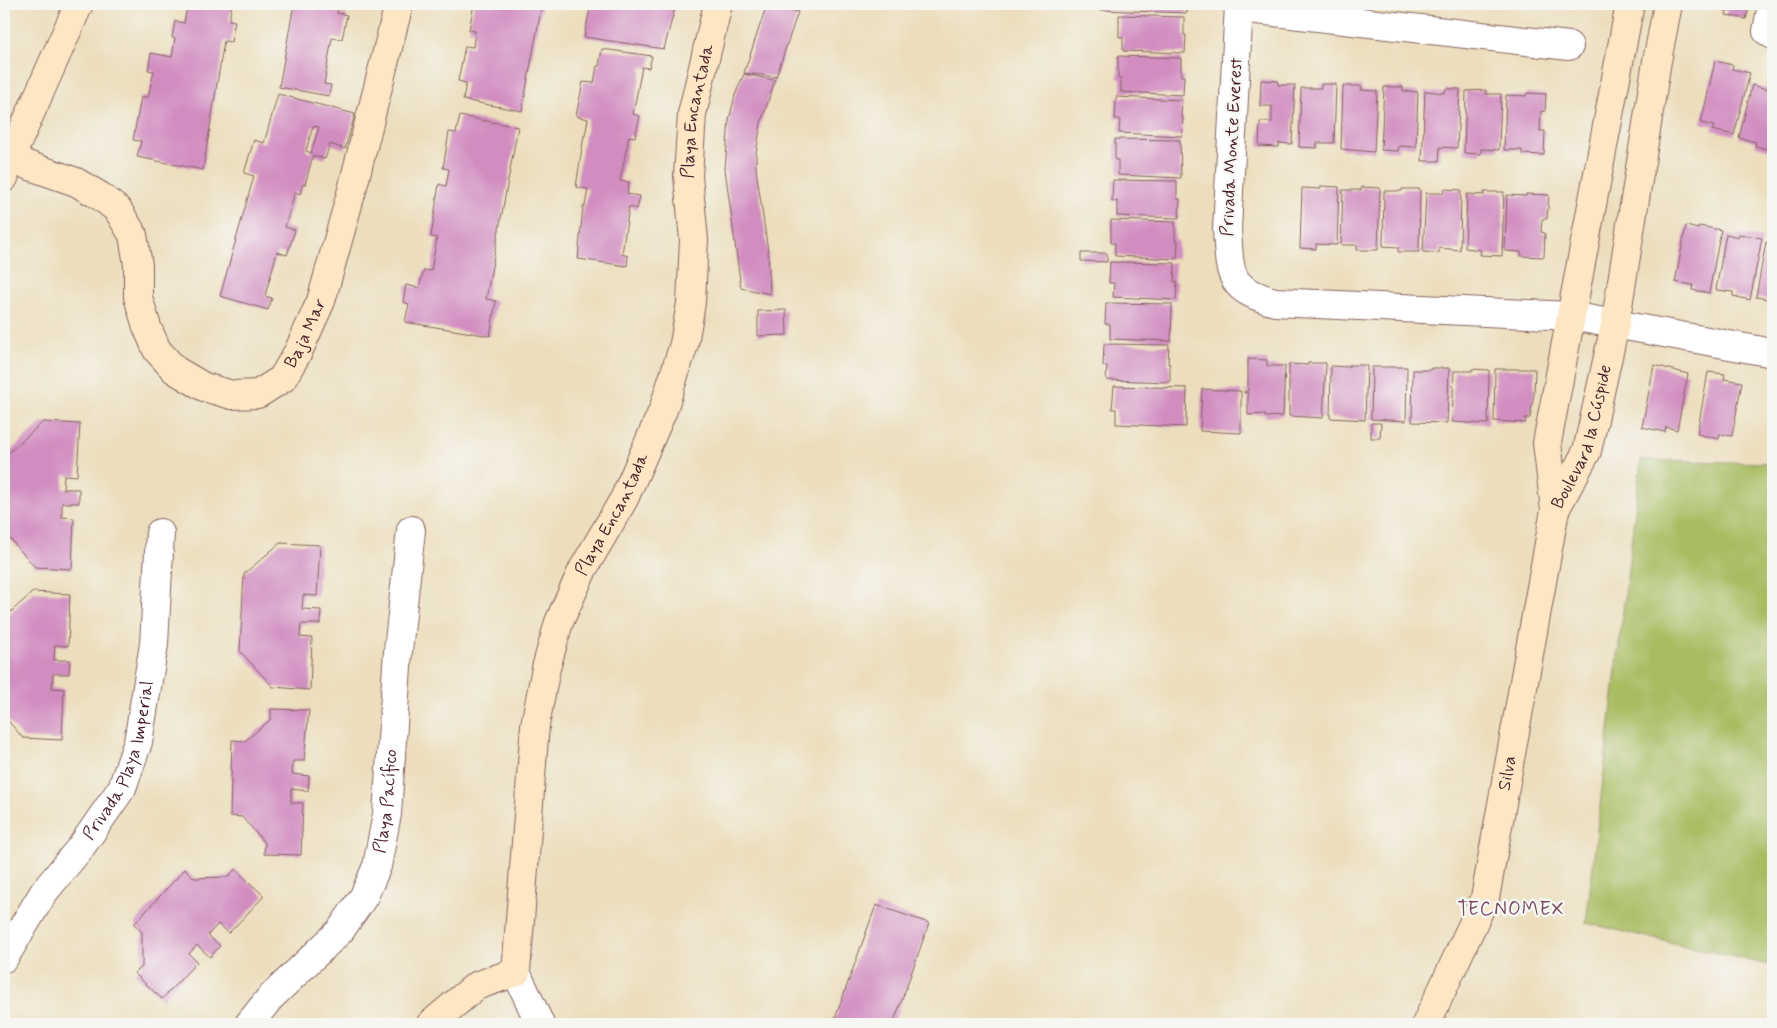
<svg xmlns="http://www.w3.org/2000/svg" width="1777" height="1028" font-family="Mynerve,sans-serif">
<rect width="100%" height="100%" fill="#f6f6f2"/>
<filter id="ink" filterUnits="userSpaceOnUse"><feTurbulence type="fractalNoise" baseFrequency=".02" numOctaves="2"/><feDisplacementMap in="SourceGraphic" scale="10" xChannelSelector="R" yChannelSelector="G"/><feConvolveMatrix kernelMatrix="1 2 1 2 8 2 1 2 1" color-interpolation-filters="sRGB"/></filter>
<filter id="wash" filterUnits="userSpaceOnUse"><feTurbulence type="fractalNoise" baseFrequency=".0096" numOctaves="4" result="noise"/><feDisplacementMap in="SourceGraphic" scale="20" xChannelSelector="R" yChannelSelector="G"/><feGaussianBlur stdDeviation="1.12" result="paint"/><feColorMatrix in="noise" values="0 0 0 0 0 0 0 0 0 0 0 0 0 0 0 0 0 1.4 0 .05"/><feComposite in="paint" operator="in"/></filter>
<g filter="url(#wash)">
<rect width="100%" height="100%" fill="#ecdebc"/>
<path fill="#a8bc61" stroke="#796e46" d="M1641,460L1773,463V966L1586,923Z"/>
<g id="blocks">
<path fill="#d18dc0" fill-rule="evenodd" d="M181,4H232L229,20L235,21L231,42L224,41L203,170L137,157L141,141L133,140L141,97H148L154,71L148,70L151,53L172,57L175,38H172L175,21L184,23L187,6Z
M294,4H338L337,13L347,15L342,39L332,38L324,84L331,85L329,96L279,87Z
M474,4H542L522,111L463,100L466,83L458,81L465,46L473,47L475,31L469,30Z
M591,4H676L664,49L584,37Z
M767,4L798,12L776,77L744,73Z
M1101,4H1188L1187,13L1100,10Z
M1716,4H1750L1746,19L1726,15L1727,11L1715,7Z
M1119,15L1184,17V35H1186L1185,53L1123,51V37H1119Z
M602,49L652,56L649,68L642,67L633,114L640,116L635,137L629,136L620,181L629,182L627,194L640,196L637,209L629,207L622,254L628,256L627,266L578,259L583,206H585L588,189L576,187L584,135L585,136L588,119L576,116L583,82L594,83L597,66H599Z
M1118,56L1181,58V76H1184L1183,95L1121,92V79H1118Z
M1715,61L1733,65L1732,69L1750,73L1734,135L1712,130L1714,126L1701,123Z
M744,74L775,80L761,123L756,154V169L768,251L770,294L741,288L725,169L729,120L735,95Z
M1261,80L1278,81V85H1295L1292,144L1279,143V147L1259,146L1260,122H1272V106H1260Z
M1321,84H1336L1334,143H1317V148L1299,147L1301,88H1321Z
M1752,85L1767,89L1768,85L1773,86V140L1771,150L1755,146L1756,142L1739,138Z
M1343,86H1362L1361,90L1377,91L1374,152L1341,149Z
M1384,87H1403V91L1418,92L1416,147L1399,146L1398,151L1381,150Z
M1445,89H1460L1457,148L1440,147L1439,161H1422L1425,91L1445,93Z
M1486,90V94H1501L1499,150L1481,149V154L1464,153L1466,91Z
M1527,93L1546,94L1545,112L1541,111L1540,131H1545L1544,155L1522,154V150H1504L1506,95L1526,96Z
M278,94L355,114L345,149L330,144L325,159L313,155L305,185L303,184L300,194L295,192L285,227L295,230L287,255L277,252L265,296L272,298L268,310L220,296L254,176L244,173L254,140L264,143ZM313,126L319,127L311,153L306,151Z
M1116,97L1182,100L1181,117H1183L1182,136L1119,133L1120,119H1115Z
M460,116L518,127L486,299L496,301L490,336L405,322L409,304L403,302L406,285L419,288L424,270L431,271L437,238L431,237L439,184L446,186L449,169L443,168L449,132L456,133Z
M1115,139L1180,140L1181,178L1118,175V160H1115Z
M1113,180L1177,181V199H1180L1179,218L1117,216V201H1112Z
M1321,186L1339,187L1337,245L1316,244V249L1300,248L1302,188L1321,189Z
M1362,187L1380,188L1378,250H1357V245H1341L1343,190H1361Z
M1402,189H1420L1419,252H1398V247L1383,246L1384,191H1402Z
M1444,189L1461,190L1460,250L1439,248V253L1423,252L1426,193H1444Z
M1484,192H1504L1502,256L1480,255L1481,250L1465,248L1467,194L1484,195Z
M1526,194L1549,195L1547,219H1542L1541,232L1545,233L1544,257L1521,256V252L1505,251L1507,195L1526,196Z
M1111,220L1175,222V240L1178,241L1177,259L1115,256V243H1111Z
M1686,226L1698,229L1699,226L1721,230L1709,293L1692,290L1693,285L1675,282Z
M1726,234L1738,237L1739,234L1762,238L1750,300L1733,296V292L1716,290Z
M1766,242L1773,243V300L1756,297Z
M1081,253H1107V262L1081,261Z
M1110,262L1175,263L1174,282L1177,281L1176,300L1113,297L1114,283H1109Z
M1106,303L1172,304L1171,341L1110,339V324H1105Z
M786,310L787,335L758,336V311Z
M1104,344L1169,345L1168,364H1170V382L1106,380L1107,366H1103Z
M1248,359L1267,360V366H1285L1283,416L1265,417V414L1248,415V393H1244V391H1248Z
M1308,363H1326L1323,418L1289,416V364L1308,365Z
M1349,365H1367L1365,420L1330,418L1331,366L1349,367Z
M1654,365L1688,374L1677,430L1666,427L1665,432L1642,427Z
M1372,367H1407L1406,421L1371,419Z
M1431,368H1449L1447,423L1412,422L1413,370H1431Z
M1472,369L1489,370L1488,424L1452,422L1454,371H1472Z
M1495,369H1535L1534,394L1530,418H1525L1526,423L1494,421Z
M1708,372L1725,374L1724,379L1742,382L1732,436L1720,434L1719,439L1697,434Z
M1114,386L1187,388L1186,427L1116,424V409H1112Z
M1202,389L1241,391V433L1200,431Z
M43,422L80,424L77,476L64,475L63,489H79V503H62V517L74,518L72,569L35,567L4,532L6,455Z
M1371,423H1381L1380,438H1371Z
M280,543L320,545L317,596L303,595L302,609L321,610L320,624H301L300,637L312,638L310,690L273,687L240,651L244,574Z
M33,592L70,594L68,646L55,645L54,660H70L69,674H53L52,688L64,689L62,740L23,738L4,716V618Z
M271,709L309,710L304,761H293L292,774L309,776L308,791L291,789V803H303L301,855L264,854L265,843L242,817L230,816L232,740L245,741L271,719Z
M185,869L194,878L228,877L235,869L264,896L229,933L218,924L208,935L220,946L210,957L197,945L189,954L197,962L162,999L134,973L142,967V932L134,924Z
M876,905L929,923L903,997L893,1024H833Z
M113,1017L134,1024H110Z"/>
</g>
</g>
<g filter="url(#ink)">
<use href="#blocks" fill-opacity="0" stroke="#83625e" stroke-width="1"/>
<g fill="none" stroke-linecap="round" stroke-linejoin="round">
<g stroke="#83625e" stroke-width="30">
<g id="street">
<path d="M1239,4L1227,229C1230,274 1227,289 1275,302L1571,316L1773,353"/>
<path d="M1772,4L1767,31L1773,35"/>
<path d="M1239,8L1569,46"/>
<path id="s1" d="M4,958L44,892L81,847L122,788L138,742L154,644L160,533"/>
<path d="M516,972L540,1024"/>
<path id="s2" d="M249,1024L270,998L340,931L364,896L377,866L387,814L398,651L411,530"/>
</g>
</g>
<g stroke="#83625e" stroke-width="30">
<g id="secondary">
<path id="s3" d="M10,159L76,182L100,196L118,210L133,235L138,265V297L147,327L157,350L175,370L204,387L232,395L258,394L282,379L298,352L321,301L352,190L399,4"/>
<path d="M4,178L10,159L79,4"/>
<path id="s4" d="M1555,510L1587,451L1615,325L1657,61L1668,4"/>
<path id="s5" d="M431,1024L476,986L516,972L535,725L546,668L559,622L583,569L624,499L663,410L684,344L691,303L694,240L688,176L692,114L718,4"/>
<path id="s6" d="M1426,1024L1485,898L1555,510L1547,443L1630,4"/>
</g>
</g>
<use href="#street" stroke="#fff" stroke-width="28"/>
<use href="#secondary" stroke="#fce6c4" stroke-width="28"/>
</g>
</g>
<g text-anchor="middle" dominant-baseline="central" stroke-width="5" stroke-linejoin="round" paint-order="stroke">
<g font-size="18" fill="#4a1f2b" stroke="#f6f6f2">
<text stroke="none"><textPath href="#s5" startOffset="995">Playa Encantada</textPath></text>
<text transform="translate(1232 147) rotate(-87)">Privada Monte Everest</text>
<text stroke="none"><textPath href="#s3" startOffset="464">Baja Mar</textPath></text>
<text stroke="none"><textPath href="#s4" startOffset="79">Boulevard la Cúspide</textPath></text>
<text stroke="none"><textPath href="#s5" startOffset="575">Playa Encantada</textPath></text>
<text stroke="none"><textPath href="#s1" startOffset="232">Privada Playa Imperial</textPath></text>
<text stroke="none"><textPath href="#s6" startOffset="266">Silva</textPath></text>
<text stroke="none"><textPath href="#s2" startOffset="271">Playa Pacífico</textPath></text>
</g>
<g font-size="19" letter-spacing="1" fill="#79465f" stroke="#f6f6f2">
<text x="1511" y="909">TECNOMEX</text>
</g>
</g>
<rect width="1777" height="1028" fill="none" stroke="#f6f6f2" stroke-width="20"/>
</svg>
